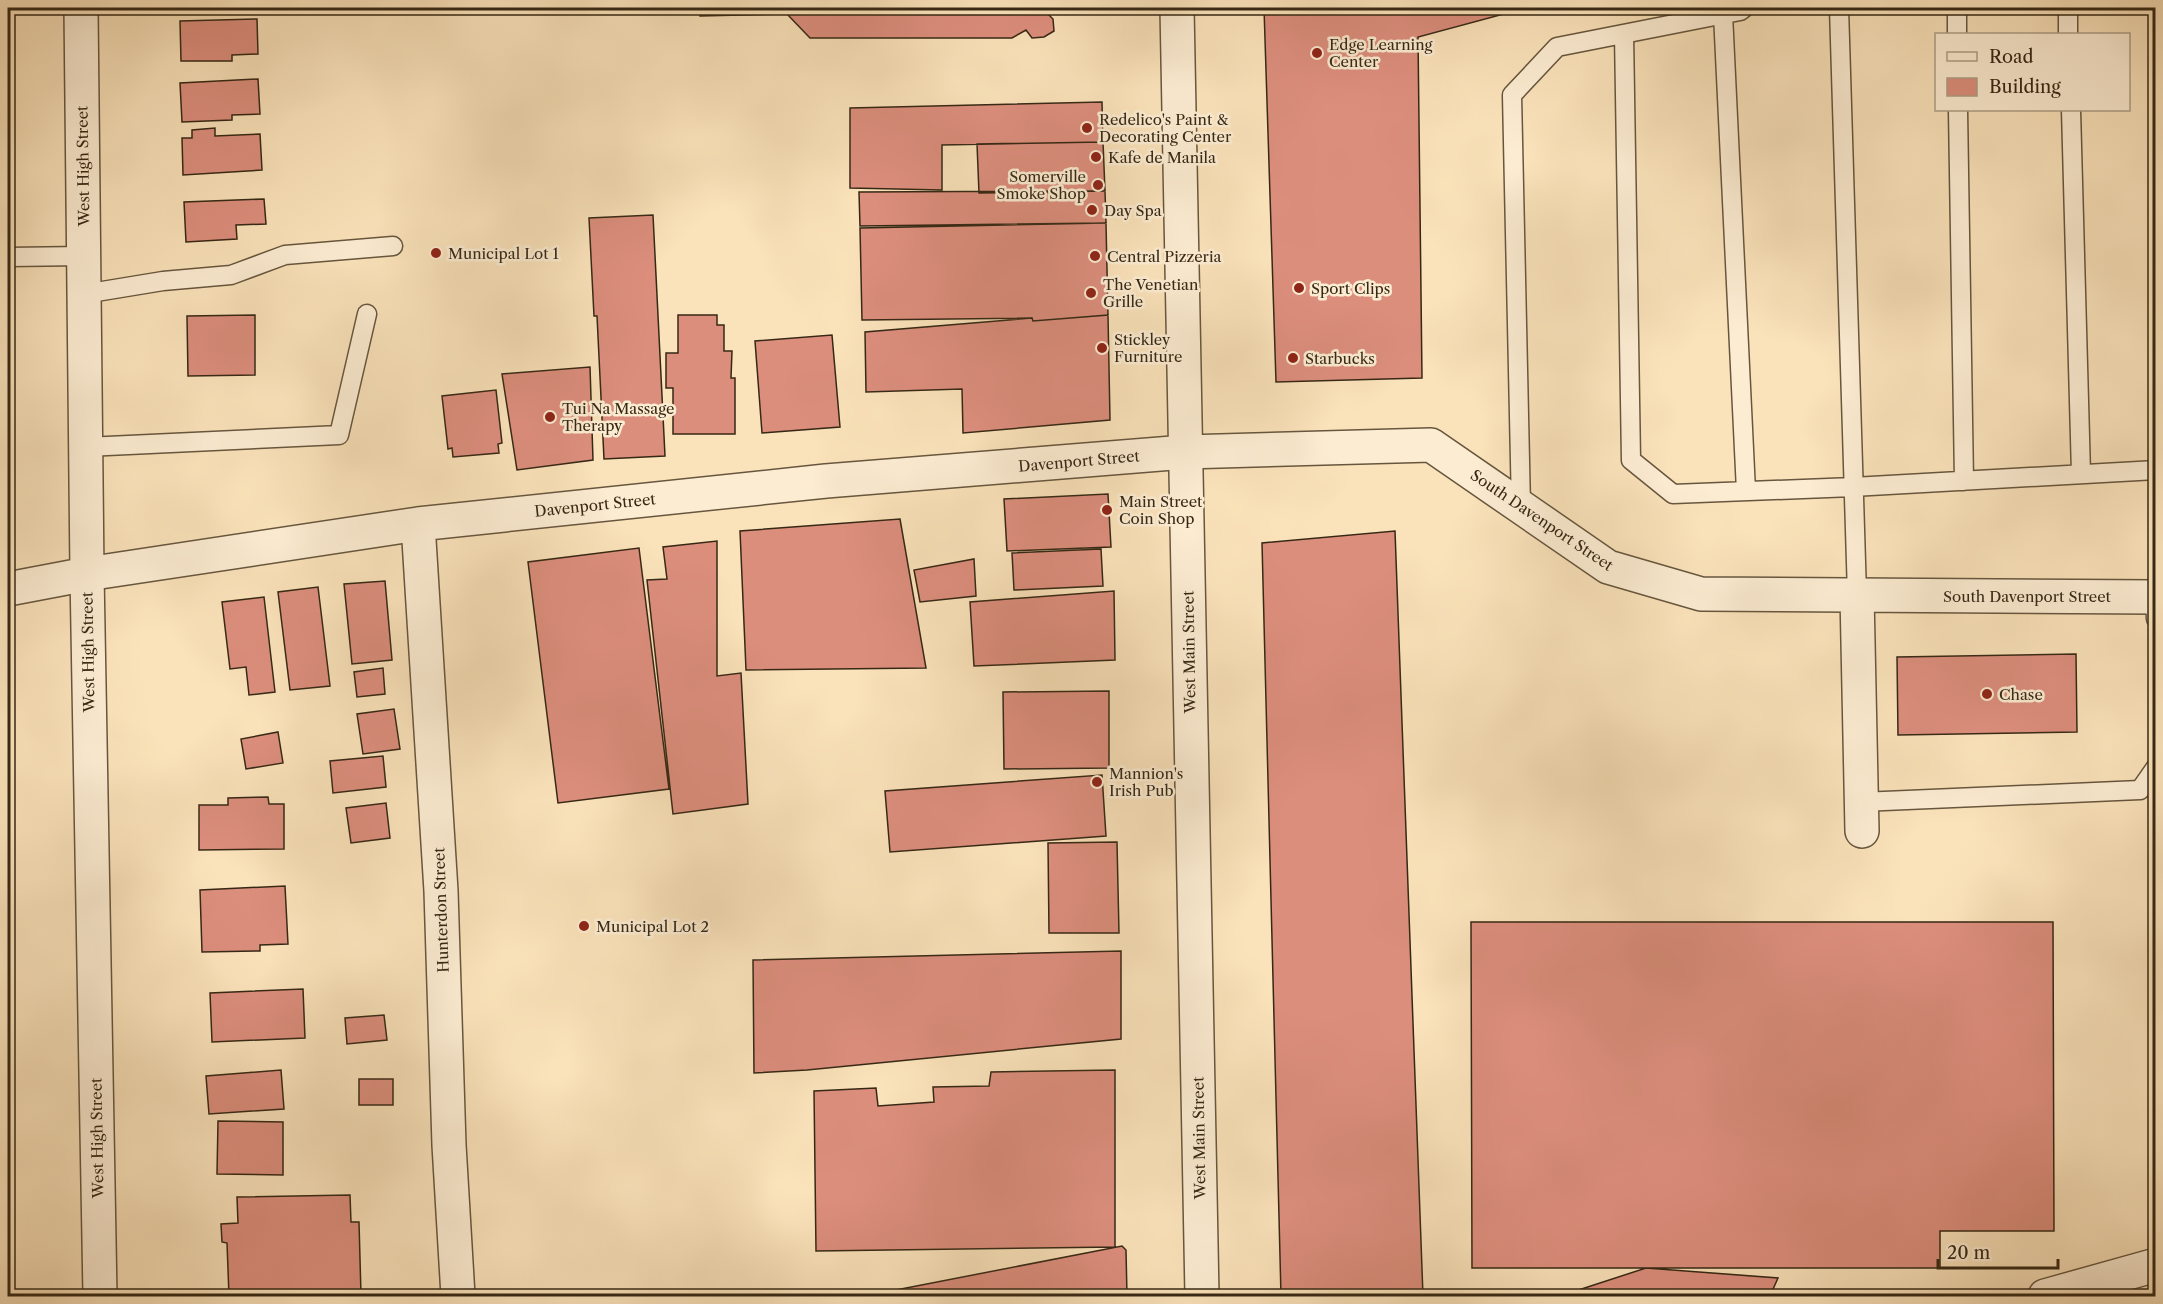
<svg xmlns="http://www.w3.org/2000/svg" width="2163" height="1304" font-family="'Libre Caslon Text',serif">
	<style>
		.building { fill: #dc8e7d; stroke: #362815; stroke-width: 1.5 }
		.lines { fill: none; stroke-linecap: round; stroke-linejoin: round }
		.service-casing { stroke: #67563e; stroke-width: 21 }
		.minor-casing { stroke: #67563e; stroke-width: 36 }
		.tertiary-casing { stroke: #67563e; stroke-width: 36 }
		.service { stroke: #fcecd2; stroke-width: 18 }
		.minor { stroke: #fcecd2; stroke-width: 33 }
		.tertiary { stroke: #fcecd2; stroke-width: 33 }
		.poi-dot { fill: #8f2418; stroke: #fcecd2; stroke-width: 2 }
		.labels { text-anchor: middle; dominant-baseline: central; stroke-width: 5; stroke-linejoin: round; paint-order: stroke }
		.poi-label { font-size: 15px; fill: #362815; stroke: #fcecd2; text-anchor: start }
		.street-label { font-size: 15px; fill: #362815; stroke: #fcecd2 }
	</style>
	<rect width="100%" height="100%" fill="#fae2ba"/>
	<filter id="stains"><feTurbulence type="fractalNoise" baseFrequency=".00333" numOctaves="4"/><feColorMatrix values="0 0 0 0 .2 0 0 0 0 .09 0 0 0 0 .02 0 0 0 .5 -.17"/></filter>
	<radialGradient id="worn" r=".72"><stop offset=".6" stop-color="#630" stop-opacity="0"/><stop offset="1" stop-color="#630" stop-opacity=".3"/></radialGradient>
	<path class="building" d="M700,8h345v3l8,8 1,12 -10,6 -12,1 -6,-8 -14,8h-202l-23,-24 -87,2z
		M1264,8h262l-108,29 4,341 -146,4z
		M257,19l1,35 -26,1v6h-51l-1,-40z
		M258,79l2,35 -28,1v5l-50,2 -2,-39z
		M1102,102l1,40 -161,3v45l-92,-2v-80z
		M215,128v8l45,-2 2,36 -79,5 -1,-37h10v-8z
		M1103,142l2,49 -126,2 -2,-49z
		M1105,191l1,32 -246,3 -1,-34z
		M264,199l2,25 -30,1 1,14 -51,3 -2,-40z
		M653,215l12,241 -61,3 -7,-143h-3l-5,-98z
		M1106,223l2,92 -75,6 -1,-3 -170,2 -2,-92z
		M255,315v60l-67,1 -1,-60z
		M678,315h39v10h7v26h8l-1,27h4v56h-62v-46h-7v-35h12z
		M1108,315l2,105 -147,13 -1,-44 -96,3 -1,-60 167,-14 1,3z
		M832,335l8,92 -78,6 -7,-92z
		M590,367l3,93 -76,10 -15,-96z
		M496,390l6,53 -4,1 1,9 -46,4 -1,-9 -4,1 -6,-53z
		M1108,494l3,53 -104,4 -3,-52z
		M900,519l26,149 -180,2 -6,-139z
		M1395,531l28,765h-142l-19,-753z
		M717,541v135l24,-3 7,131 -75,10 -26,-234 20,-1 -4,-32z
		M639,548l30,241 -111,14 -30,-241z
		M1101,549l2,37 -89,4 -2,-37z
		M974,559l2,37 -56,6 -6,-32z
		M385,581l7,79 -40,4 -8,-80z
		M318,587l12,99 -40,4 -12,-98z
		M1114,591l1,69 -141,6 -4,-64z
		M264,597l11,95 -26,3 -3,-28 -16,2 -8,-67z
		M2076,654l1,78 -179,3 -1,-78z
		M383,668l2,26 -28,3 -3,-25z
		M1109,691v77l-105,1 -1,-77z
		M394,709l6,40 -37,5 -6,-40z
		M278,732l5,31 -37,6 -5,-30z
		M383,756l3,31 -53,6 -3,-32z
		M1102,775l4,61 -216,16 -5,-61z
		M268,797l1,7h15v45l-85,1v-45h29v-7z
		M386,803l4,35 -39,5 -5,-35z
		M1117,842l2,91h-70l-1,-90z
		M285,886l3,58 -28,1v6l-58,1 -2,-62z
		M1471,922h582l1,309h-114v37h-468z
		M1121,951v88l-314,31 -53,3 -1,-113z
		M303,989l2,49 -93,4 -2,-49z
		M384,1015l3,25 -40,4 -2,-26z
		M281,1070l3,39 -75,5 -3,-38z
		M1115,1070v177l-299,4 -2,-160 62,-3 2,18 56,-4 -1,-15 56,-1 2,-14z
		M359,1079h34v26h-34z
		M218,1121l65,1v53l-66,-1z
		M350,1195l1,27h8l2,73 -132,1 -2,-53 -5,-1 -1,-18 17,-1 -1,-26z
		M1122,1246l4,4 1,46h-262z
		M1646,1268l132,10 -8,18h-210z"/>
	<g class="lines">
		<defs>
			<path id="service" d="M1839,8l18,587
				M1957,8v26
				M2068,8v26
				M1723,14l23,477
				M1624,34l7,426 42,34 180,-7 303,-17
				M1958,110l6,371
				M2071,110l10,364
				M8,257l76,-1
				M84,294l79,-13 68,-6 54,-20 108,-9
				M86,447l253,-12 28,-121
				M1521,507l-9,-412 45,-48 183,-36 4,-3
				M2155,597l1,22
				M1861,802l279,-12 16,-23"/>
			<path id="minor" d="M81,8l6,566 13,722
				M418,524l23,367 8,254 9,151
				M8,589l79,-15 331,-50 408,-43 359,-29 246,-7 177,122 93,27 455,3
				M1857,595l5,236
				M2045,1296l111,-31"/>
			<path id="tertiary" d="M1177,8l25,1288"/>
		</defs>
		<use href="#service" class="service-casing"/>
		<use href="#minor" class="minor-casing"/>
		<use href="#tertiary" class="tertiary-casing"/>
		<use href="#service" class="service"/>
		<use href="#minor" class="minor"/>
		<use href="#tertiary" class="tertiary"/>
	</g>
	<g class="poi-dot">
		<circle cx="1317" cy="53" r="6"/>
		<circle cx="1087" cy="128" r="6"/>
		<circle cx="1096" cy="157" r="6"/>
		<circle cx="1098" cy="185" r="6"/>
		<circle cx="1092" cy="210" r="6"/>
		<circle cx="436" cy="253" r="6"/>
		<circle cx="1095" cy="256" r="6"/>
		<circle cx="1299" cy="288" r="6"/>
		<circle cx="1091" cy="293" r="6"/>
		<circle cx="1102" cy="348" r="6"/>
		<circle cx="1293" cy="358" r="6"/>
		<circle cx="550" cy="417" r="6"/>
		<circle cx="1107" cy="510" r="6"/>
		<circle cx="1987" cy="694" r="6"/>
		<circle cx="1097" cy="782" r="6"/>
		<circle cx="584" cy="926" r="6"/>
	</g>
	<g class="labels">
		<g class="poi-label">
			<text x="1329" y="44">Edge Learning<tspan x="1329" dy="17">Center</tspan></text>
			<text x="1099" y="119">Redelico's Paint &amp;<tspan x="1099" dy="17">Decorating Center</tspan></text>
			<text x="1108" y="157">Kafe de Manila</text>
			<text x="1086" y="176" text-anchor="end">Somerville<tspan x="1086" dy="17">Smoke Shop</tspan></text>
			<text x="1104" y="210">Day Spa</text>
			<text x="448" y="253">Municipal Lot 1</text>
			<text x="1107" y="256">Central Pizzeria</text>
			<text x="1103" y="284">The Venetian<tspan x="1103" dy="17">Grille</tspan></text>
			<text x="1311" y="288">Sport Clips</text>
			<text x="1114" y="339">Stickley<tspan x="1114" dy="17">Furniture</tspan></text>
			<text x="1305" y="358">Starbucks</text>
			<text x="562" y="408">Tui Na Massage<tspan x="562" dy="17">Therapy</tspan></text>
			<text x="1119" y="501">Main Street<tspan x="1119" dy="17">Coin Shop</tspan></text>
			<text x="1999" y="694">Chase</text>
			<text x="1109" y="773">Mannion's<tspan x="1109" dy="17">Irish Pub</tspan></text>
			<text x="596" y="926">Municipal Lot 2</text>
		</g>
		<g class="street-label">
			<text transform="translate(83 166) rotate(-91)">West High Street</text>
			<text transform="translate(1079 461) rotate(-5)">Davenport Street</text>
			<text transform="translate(595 505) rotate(-6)">Davenport Street</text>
			<text transform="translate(1542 520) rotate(34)">South Davenport Street</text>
			<text x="2027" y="596">South Davenport Street</text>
			<text transform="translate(88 652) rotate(-91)">West High Street</text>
			<text transform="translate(1189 652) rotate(-91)">West Main Street</text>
			<text transform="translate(441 910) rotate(-92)">Hunterdon Street</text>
			<text transform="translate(97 1138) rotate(-91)">West High Street</text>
			<text transform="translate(1199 1138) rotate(-91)">West Main Street</text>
		</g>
	</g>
	<rect width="2163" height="1304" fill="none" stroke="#fae2ba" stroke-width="30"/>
	<rect x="9" y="9" width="2145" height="1286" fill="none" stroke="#362815" stroke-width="3"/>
	<rect x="15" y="15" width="2133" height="1274" fill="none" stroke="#362815" stroke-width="1.5"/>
	<rect x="1935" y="33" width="195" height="78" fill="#fcecd2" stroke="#ad9e86" stroke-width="1.5"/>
	<rect x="1947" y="52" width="30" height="9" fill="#fcecd2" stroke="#ad9e86" stroke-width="1.5"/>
	<text x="1989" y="63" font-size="18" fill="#362815">Road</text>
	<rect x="1947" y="78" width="30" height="18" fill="#dc8e7d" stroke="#ad9e86" stroke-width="1.5"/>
	<text x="1989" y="93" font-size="18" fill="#362815">Building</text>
	<path d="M1938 1259v9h120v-9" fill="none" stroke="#362815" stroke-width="3"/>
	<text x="1947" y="1259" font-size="18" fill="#362815" stroke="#fcecd2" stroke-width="4.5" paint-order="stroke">20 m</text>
	<rect width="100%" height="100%" filter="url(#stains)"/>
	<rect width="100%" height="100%" fill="url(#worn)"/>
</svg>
